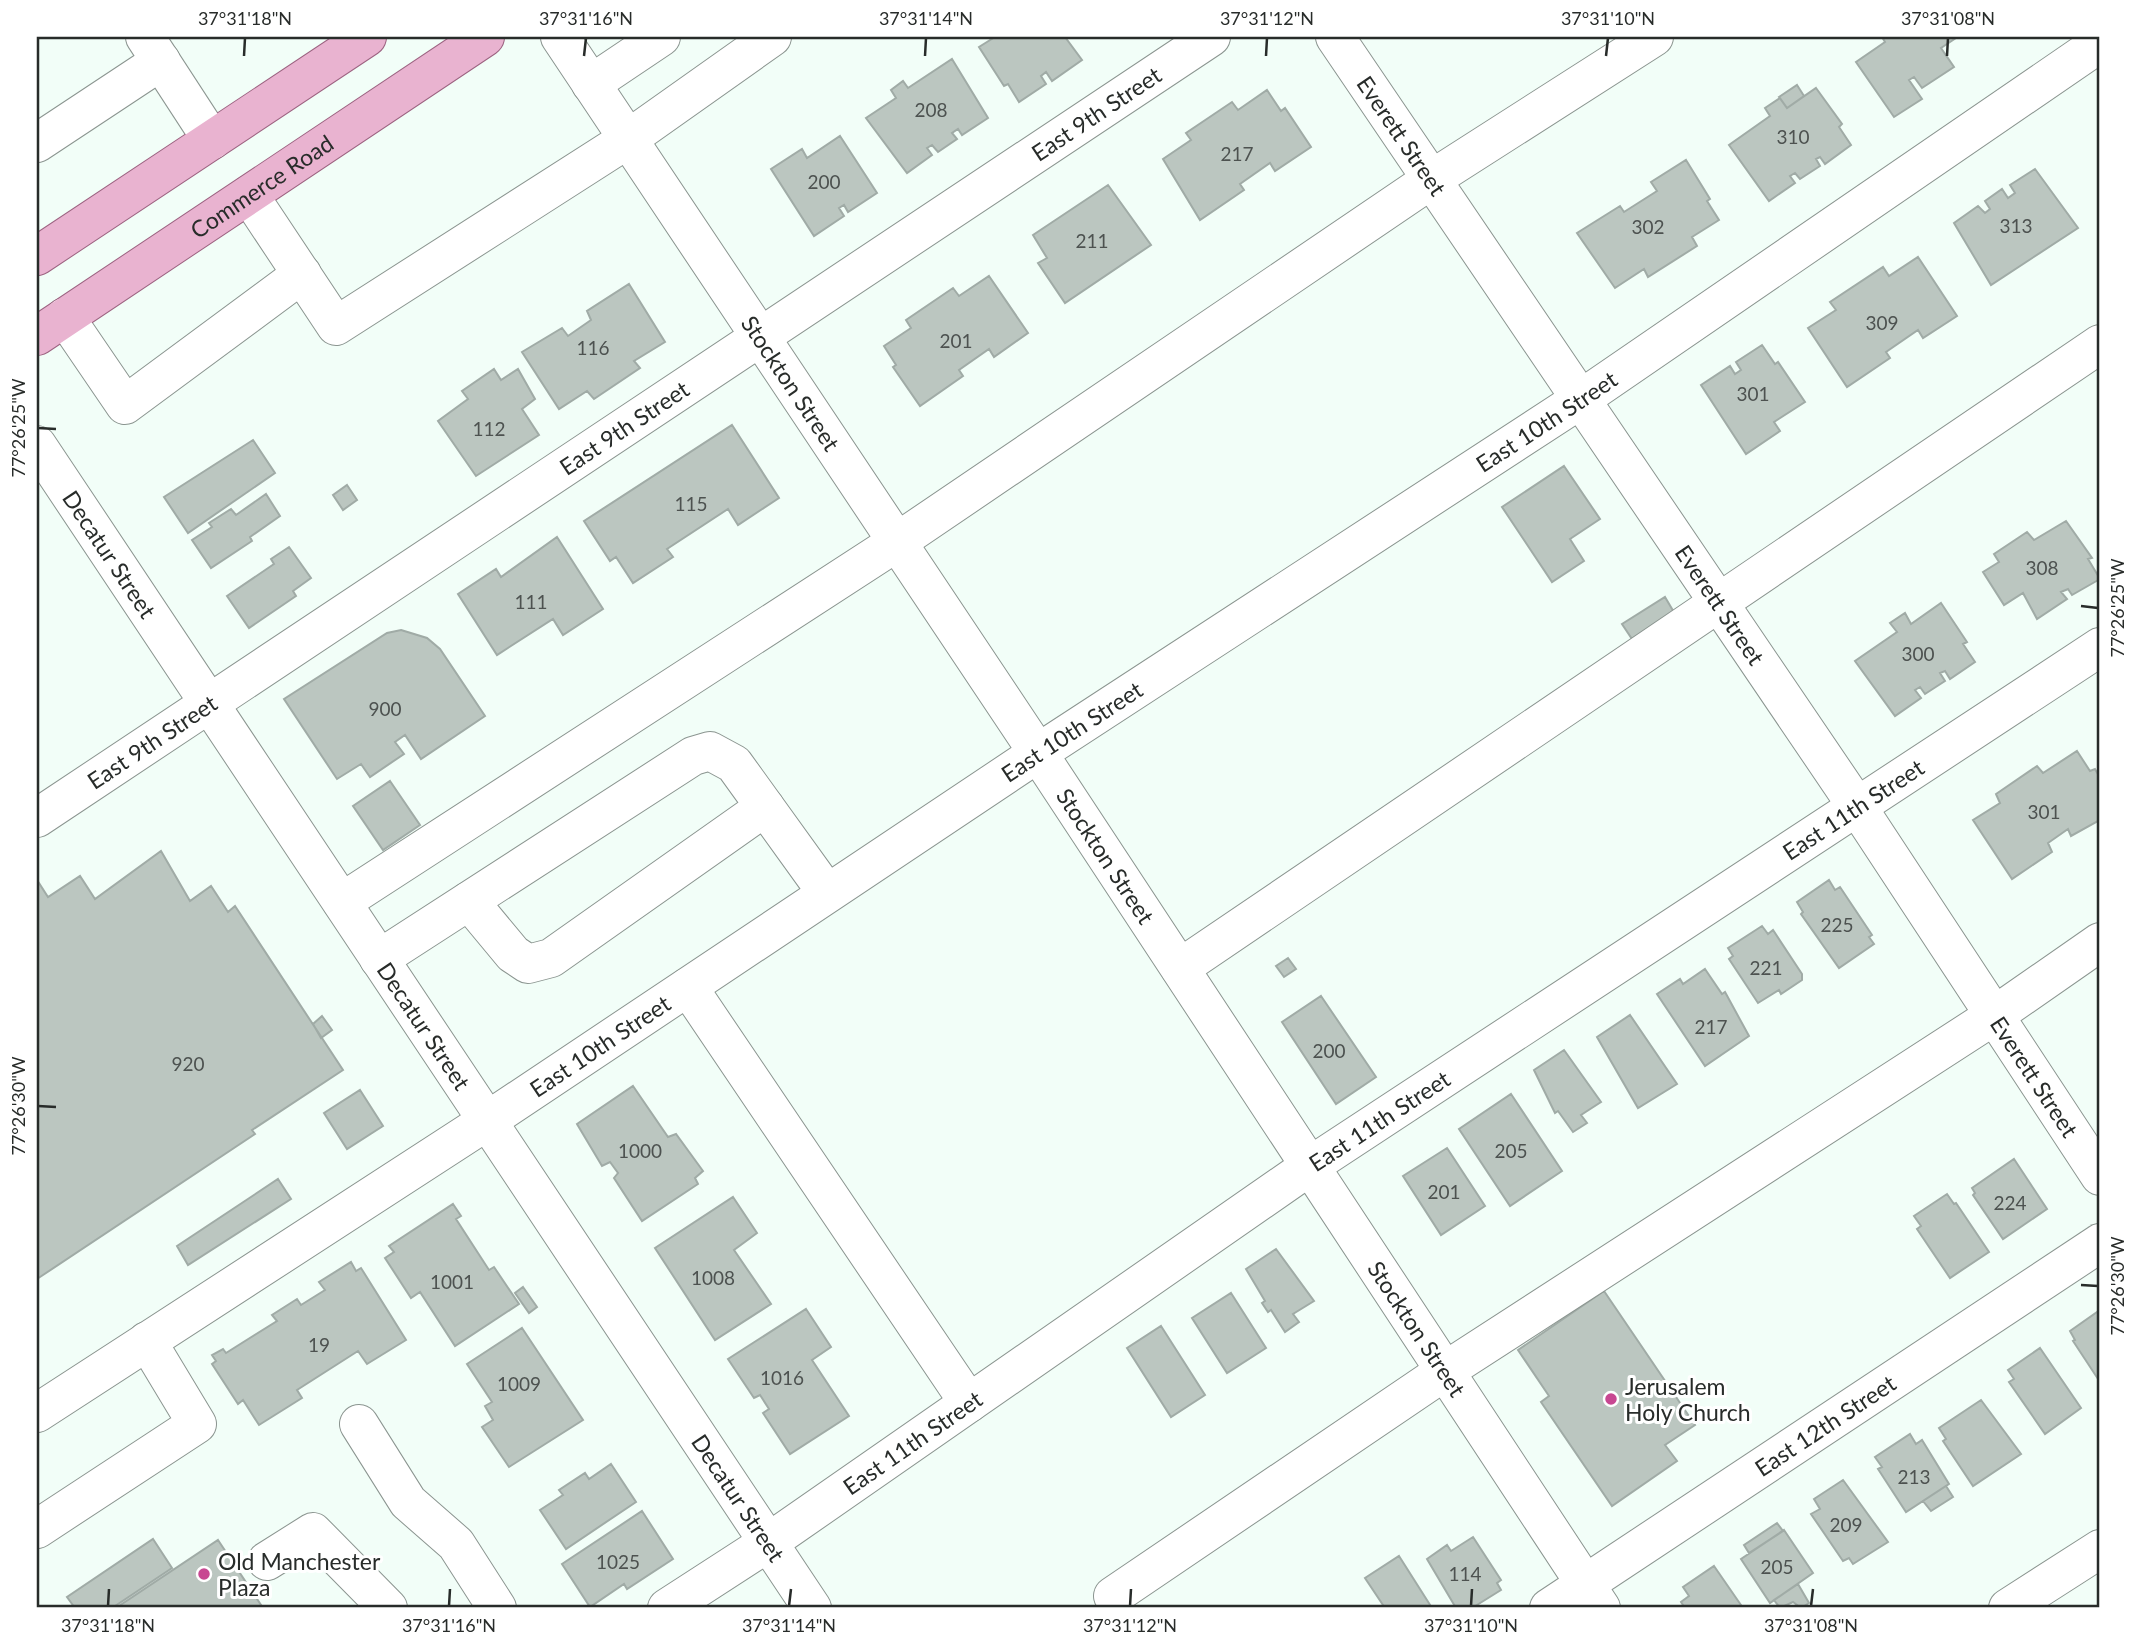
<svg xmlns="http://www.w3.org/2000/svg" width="2137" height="1645" font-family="Lato,sans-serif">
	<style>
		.building { fill: #bbc6c0; stroke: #a0aba6; stroke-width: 2 }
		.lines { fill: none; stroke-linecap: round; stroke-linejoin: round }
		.minor-casing { stroke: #8b9590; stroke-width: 40 }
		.major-casing { stroke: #9c6381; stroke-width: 40 }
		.minor { stroke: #fff; stroke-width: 38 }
		.major { stroke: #e9b3d0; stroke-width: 38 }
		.ticks { fill: none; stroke: #282c2a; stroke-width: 2.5 }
		.poi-dot { fill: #c84792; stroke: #fff; stroke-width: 2.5 }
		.labels { text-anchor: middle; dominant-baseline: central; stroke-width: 6; stroke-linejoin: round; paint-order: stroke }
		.number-label { font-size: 19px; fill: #4d5250 }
		.street-label { font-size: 23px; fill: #282c2a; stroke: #fff }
		.poi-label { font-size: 23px; fill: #282c2a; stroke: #fff; text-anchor: start }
		.neatline { fill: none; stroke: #282c2a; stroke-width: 2.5 }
		.ticks-label { font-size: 18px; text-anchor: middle; fill: #282c2a }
	</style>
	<rect width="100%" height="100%" fill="#f2fef8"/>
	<path class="building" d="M995,37h70l17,23 -30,21 -6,-9 -5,4 5,8 -27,18 -11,-18 -4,2 -25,-39z
		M1882,37l74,1 -15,10 13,19 -32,21 -8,-11 -5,3 13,19 -28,18 -38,-55 29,-20z
		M952,59l36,59 -26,17 -4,-6 -6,4 5,6 -19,13 -6,-7 -5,3 5,7 -25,18 -41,-55 30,-20 -5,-8 12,-9 5,7z
		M1797,85l7,11 -17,12 -8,-11z
		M1816,88l26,36 -3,3 12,18 -26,19 -5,-7 -4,2 4,7 -20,13 -5,-6 -5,3 5,7 -26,18 -40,-56 41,-29 -5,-8 15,-10 7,10z
		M1267,90l14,21 4,-3 26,39 -36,24 -5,-8 -30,21 4,6 -44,30 -37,-61 28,-19 -5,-7 46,-31 6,8z
		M840,136l37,57 -29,19 -4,-7 -5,3 5,8 -30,20 -43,-67 31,-20 5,9z
		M1686,160l24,39 -3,2 12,19 -27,17 5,9 -49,31 -4,-8 -29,19 -38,-55 43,-27 4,6 33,-21 -6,-9z
		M2035,169l43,59 -87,57 -37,-62 24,-17 7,7 5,-4 -5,-8 17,-12 6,9 7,-5 -5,-8z
		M1108,185l43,60 -86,58 -27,-40 9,-5 -14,-23z
		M1918,257l39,59 -34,22 -5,-8 -32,22 4,6 -43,29 -39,-59 28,-18 -6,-8 53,-35 6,9z
		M989,276l39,57 -34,24 -5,-8 -30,21 4,6 -43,30 -27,-39 3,-2 -12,-19 27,-18 -5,-8 47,-32 6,8z
		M629,284l36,58 -31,19 6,7 -46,31 -7,-8 -28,18 -37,-57 40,-24 6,8 23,-16 -4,-9z
		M1762,345l13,19 3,-2 27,40 -31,20 6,9 -34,23 -45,-69 29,-19 5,8 6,-4 -5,-8z
		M494,369l7,11 17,-11 17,30 -13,10 17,26 -63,41 -38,-55 30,-22 -6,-8z
		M732,425l47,73 -41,27 -10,-16 -61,40 6,8 -40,26 -17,-26 -6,4 -26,-40z
		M253,440l22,33 -87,60 -24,-36z
		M1564,466l36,53 -30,20 14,22 -32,21 -50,-75z
		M347,485l10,15 -14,10 -10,-15z
		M266,494l14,22 -30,21 2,4 -41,27 -19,-28 20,-13 -3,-4 22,-14 5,6z
		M2066,521l26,37 -4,1 12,20 -28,16 -4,-6 -7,3 6,7 -30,20 -14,-26 -19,12 -21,-33 16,-10 -5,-8 33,-22 7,8z
		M557,537l46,72 -40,26 -10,-16 -56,36 -39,-61 38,-25 5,8z
		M289,547l22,31 -18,13 3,5 -47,32 -22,-32 47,-32 -3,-5z
		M1665,597l10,17 -41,28 -12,-18z
		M1941,603l26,39 -4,2 12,18 -25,17 -5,-8 -5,2 5,8 -20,13 -5,-7 -5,3 6,8 -26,18 -40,-55 42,-29 -7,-9 15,-10 6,11z
		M401,630l26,8 13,11 45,67 -64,43 -16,-24 -10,7 9,12 -34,23 -9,-13 -24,15 -53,-80 103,-66z
		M2077,751l13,20 5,-2 5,9v42l-29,16 -3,-7 -20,14 4,9 -40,27 -39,-59 27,-17 -4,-9 41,-28 6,7z
		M390,781l30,44 -37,25 -30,-44z
		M161,851l29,50 21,-15 17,26 7,-6 108,164 -91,60 3,4 -218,145v-399l11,17 32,-21 15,23z
		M1829,880l6,10 5,-3 32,48 -3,2 5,7 -35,24 -38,-54 2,-2 -6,-10z
		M1762,926l6,8 5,-4 29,44v6l-21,14 -2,-4 -21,13 -29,-44 4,-3 -5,-8z
		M1288,958l8,11 -12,8 -8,-11z
		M1705,969l17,25 3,-2 24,44 -44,30 -48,-72 23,-15 3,5z
		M1321,996l55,81 -40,27 -54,-82z
		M1630,1015l47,69 -39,24 -41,-71z
		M322,1016l10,14 -11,8 -8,-14z
		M1564,1050l37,52 -20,13 6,8 -14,9 -15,-21 -3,2 -21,-43z
		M633,1086l35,51 8,-3 27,37 -8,7 3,6 -56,37 -28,-43 4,-5 -8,-11 -8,4 -25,-42z
		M360,1090l23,36 -36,23 -23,-36z
		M1511,1094l51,77 -52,35 -51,-77z
		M1447,1148l38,58 -44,29 -38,-59z
		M2014,1159l33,50 -44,30 -30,-44 2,-2 -3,-5z
		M278,1179l13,20 -103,66 -11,-19z
		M1947,1194l7,10 2,-1 33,49 -39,26 -33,-49 4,-3 -7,-10z
		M733,1197l24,36 -23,17 37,54 -56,36 -60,-92z
		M453,1204l8,12 -5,3 33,51 5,-3 25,37 -64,42 -35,-54 -9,6 -26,-40 9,-6 -5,-6z
		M1276,1249l38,52 -21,13 6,8 -14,10 -14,-22 -3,2 -6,-9 3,-2 -19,-32z
		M351,1262l5,9 5,-3 45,72 -39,24 -9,-13 -61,39 5,8 -43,27 -16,-25 -5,4 -26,-40 4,-3 -4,-6 11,-6 3,4 51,-32 -5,-6 25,-16 4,6 24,-15 -6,-8z
		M523,1287l14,20 -8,6 -14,-20z
		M1604,1291l91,134 -30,20 12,16 -65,45 -71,-104 8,-6 -31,-46z
		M1231,1293l35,55 -39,25 -35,-55z
		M806,1309l25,38 -19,13 37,56 -59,38 -27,-41 6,-4 -9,-14 -6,3 -26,-39z
		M2100,1310v72l-27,-41 2,-1 -5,-9z
		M1161,1326l44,69 -34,22 -44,-69z
		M522,1328l61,92 -74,47 -27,-40 11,-7 -8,-14 7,-4 -25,-38z
		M2040,1348l41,60 -36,26 -36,-52 5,-3 -6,-9z
		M1981,1400l40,54 -48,32 -30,-45 3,-2 -7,-11z
		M1910,1434l6,10 6,-4 27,44 -43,28 -28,-43 4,-2 -7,-10z
		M611,1464l25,38 -70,47 -26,-39 23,-15 -4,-5 26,-17 4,6z
		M1843,1480l45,62 -35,22 -4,-6 -6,3 -32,-47 9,-5 -6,-10z
		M1946,1486l7,11 -22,14 -8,-10z
		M642,1511l31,48 -46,30 -3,-5 -34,23 -28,-43z
		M1777,1523l6,8 -34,22 -5,-8z
		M1784,1530l29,43 -43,30 -29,-44z
		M1473,1537l28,43 -4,3 4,7 -29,18h-16l-29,-49 20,-14 4,6z
		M153,1539l19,29 -60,40h-37l-8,-11z
		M218,1540l45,68h-147z
		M1399,1556l33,52h-47l-20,-30z
		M1714,1566l29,42h-58l-4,-6 8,-6 -6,-9z
		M1798,1584l11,19 -8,5 -8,-6 -13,6 -6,-8z"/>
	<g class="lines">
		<defs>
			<g id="minor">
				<path d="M145,37l67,103"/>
				<path id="s1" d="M560,37l478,716 563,855"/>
				<path id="s2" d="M1335,37l523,771 242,368"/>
				<path d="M591,84l70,-47"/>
				<path d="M37,143l124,-82"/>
				<path d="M249,195l87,131 292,-187 144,-102"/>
				<path d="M65,317l60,88 177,-131"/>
				<path id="s3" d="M37,445l775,1163"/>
				<path id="s4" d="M37,818l1174,-781"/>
				<path d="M469,901l44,53 15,10 23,-6 214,-151"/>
				<path d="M342,902l555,-360 535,-363 222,-142"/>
				<path d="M379,959l314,-203 17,-5 24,13 93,129"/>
				<path d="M1180,968l920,-624"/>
				<path d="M688,987l281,416"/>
				<path id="s5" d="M37,1413l450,-292 551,-368 543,-354 519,-356"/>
				<path d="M359,1424l49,78 48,42 41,64"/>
				<path d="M37,1529l160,-105 -50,-83"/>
				<path d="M267,1561l46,-29 75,76"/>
				<path d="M1113,1596l332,-225 550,-356 105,-73"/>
				<path id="s6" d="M667,1608l102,-66 541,-376 790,-519"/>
				<path id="s7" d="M1549,1608l551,-365"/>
				<path d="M2008,1608l92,-59"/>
			</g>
			<g id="major">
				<path d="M37,256l330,-219"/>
				<path id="s8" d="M37,336l448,-299"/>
			</g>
		</defs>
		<use href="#minor" class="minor-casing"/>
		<use href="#major" class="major-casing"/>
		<use href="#minor" class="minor"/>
		<use href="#major" class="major"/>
	</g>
	<path class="ticks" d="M244,56l1,-18M584,56l2,-18M925,56l1,-18M1266,56l1,-18M1606,56l2,-18M1947,56l1,-18M38,428l18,1M2081,606l17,2M38,1106l18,1M2081,1285l17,1M108,1606l1,-17M449,1606l1,-17M789,1606l2,-17M1130,1606l1,-17M1471,1606l1,-17M1811,1606l2,-17"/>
	<g class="poi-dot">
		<circle cx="1611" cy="1399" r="7"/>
		<circle cx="204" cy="1574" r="7"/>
	</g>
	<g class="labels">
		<g class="number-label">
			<text x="931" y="109">208</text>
			<text x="1793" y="136">310</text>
			<text x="1237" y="153">217</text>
			<text x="824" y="181">200</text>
			<text x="2016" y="225">313</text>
			<text x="1648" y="226">302</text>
			<text x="1092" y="240">211</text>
			<text x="1882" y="322">309</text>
			<text x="956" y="340">201</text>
			<text x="593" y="347">116</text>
			<text x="1753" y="393">301</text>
			<text x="489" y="428">112</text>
			<text x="691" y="503">115</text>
			<text x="2042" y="567">308</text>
			<text x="531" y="601">111</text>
			<text x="1918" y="653">300</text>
			<text x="385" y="708">900</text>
			<text x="2044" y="811">301</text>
			<text x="1837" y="924">225</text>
			<text x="1766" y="967">221</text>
			<text x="1711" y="1026">217</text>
			<text x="1329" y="1050">200</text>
			<text x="188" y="1063">920</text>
			<text x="640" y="1150">1000</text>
			<text x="1511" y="1150">205</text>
			<text x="1444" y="1191">201</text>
			<text x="2010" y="1202">224</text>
			<text x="713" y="1277">1008</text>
			<text x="452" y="1281">1001</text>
			<text x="319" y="1344">19</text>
			<text x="782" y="1377">1016</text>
			<text x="519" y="1383">1009</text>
			<text x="1914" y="1476">213</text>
			<text x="1846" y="1524">209</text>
			<text x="618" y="1561">1025</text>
			<text x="1777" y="1566">205</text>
			<text x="1465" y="1573">114</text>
		</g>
		<g class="street-label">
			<text stroke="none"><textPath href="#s4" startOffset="1272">East 9th Street</textPath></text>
			<text stroke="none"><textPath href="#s2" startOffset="119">Everett Street</textPath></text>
			<text stroke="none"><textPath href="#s8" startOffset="270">Commerce Road</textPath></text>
			<text stroke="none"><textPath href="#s1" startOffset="416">Stockton Street</textPath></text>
			<text stroke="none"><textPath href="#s5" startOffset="1806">East 10th Street</textPath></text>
			<text stroke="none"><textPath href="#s4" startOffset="705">East 9th Street</textPath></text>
			<text stroke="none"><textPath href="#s3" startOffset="131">Decatur Street</textPath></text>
			<text stroke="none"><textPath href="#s2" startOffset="686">Everett Street</textPath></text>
			<text stroke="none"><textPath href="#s5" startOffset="1239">East 10th Street</textPath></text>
			<text stroke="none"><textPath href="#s4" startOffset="138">East 9th Street</textPath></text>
			<text stroke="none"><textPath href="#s6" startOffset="1430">East 11th Street</textPath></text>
			<text stroke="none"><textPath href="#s1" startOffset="984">Stockton Street</textPath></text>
			<text stroke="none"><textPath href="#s3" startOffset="698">Decatur Street</textPath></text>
			<text stroke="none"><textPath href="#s5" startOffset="672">East 10th Street</textPath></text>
			<text stroke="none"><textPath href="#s2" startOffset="1253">Everett Street</textPath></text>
			<text stroke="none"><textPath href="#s6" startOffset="863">East 11th Street</textPath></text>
			<text stroke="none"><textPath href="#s1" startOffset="1550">Stockton Street</textPath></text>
			<text stroke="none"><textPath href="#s7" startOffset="331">East 12th Street</textPath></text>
			<text stroke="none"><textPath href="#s6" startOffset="296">East 11th Street</textPath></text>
			<text stroke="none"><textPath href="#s3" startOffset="1265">Decatur Street</textPath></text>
		</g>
		<g class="poi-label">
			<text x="1625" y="1386">Jerusalem<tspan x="1625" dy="26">Holy Church</tspan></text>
			<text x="218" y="1561">Old Manchester<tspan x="218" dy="26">Plaza</tspan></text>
		</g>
	</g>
	<rect width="2137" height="1645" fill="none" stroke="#ffffff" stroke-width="77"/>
	<rect x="38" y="38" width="2060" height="1568" class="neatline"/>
	<g class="ticks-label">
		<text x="245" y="25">37°31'18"N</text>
		<text x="586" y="25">37°31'16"N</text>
		<text x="926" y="25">37°31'14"N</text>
		<text x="1267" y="25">37°31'12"N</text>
		<text x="1608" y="25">37°31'10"N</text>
		<text x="1948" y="25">37°31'08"N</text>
		<text transform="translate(19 428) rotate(-90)" y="6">77°26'25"W</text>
		<text transform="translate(2118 608) rotate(-90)" y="6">77°26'25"W</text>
		<text transform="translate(19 1106) rotate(-90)" y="6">77°26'30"W</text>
		<text transform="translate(2118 1286) rotate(-90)" y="6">77°26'30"W</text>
		<text x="108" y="1632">37°31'18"N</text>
		<text x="449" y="1632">37°31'16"N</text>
		<text x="789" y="1632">37°31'14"N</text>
		<text x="1130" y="1632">37°31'12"N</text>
		<text x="1471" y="1632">37°31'10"N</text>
		<text x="1811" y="1632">37°31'08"N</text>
	</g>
</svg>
